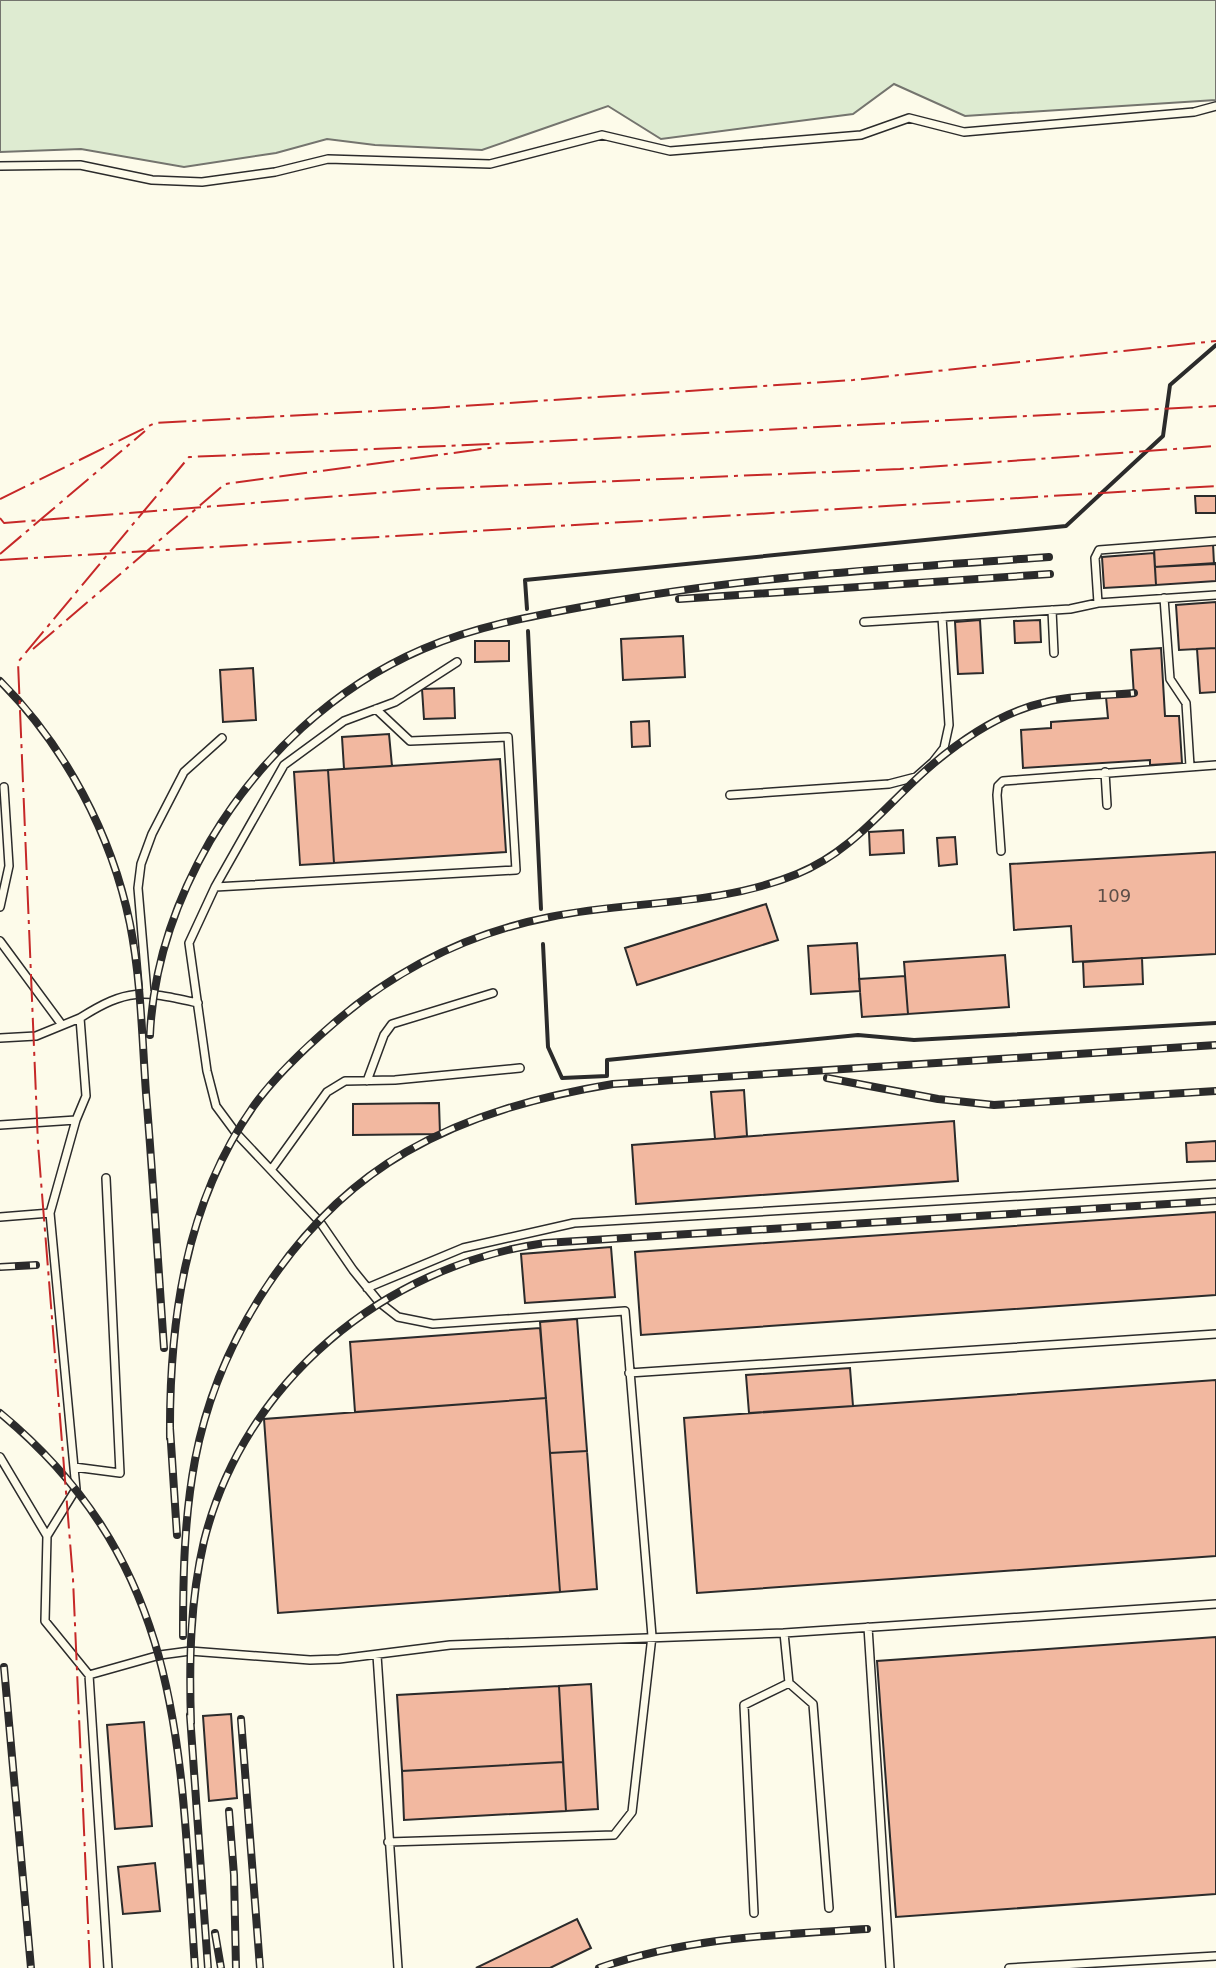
<svg xmlns="http://www.w3.org/2000/svg" width="1216" height="1968" font-family="'DejaVu Sans',sans-serif">
	<style>
		.green { fill: #deebd1; stroke: #74746e; stroke-width: 2 }
		.building { fill: #f2b8a0; stroke: #2b2b2b; stroke-width: 2 }
		.lines { fill: none; stroke-linecap: round; stroke-linejoin: round }
		.lane-casing { stroke: #2b2b2b; stroke-width: 10 }
		.lane { stroke: #fdfbea; stroke-width: 7 }
		.rail-casing { stroke: #2b2b2b; stroke-width: 8 }
		.rail { stroke: #fdfbea; stroke-width: 5; stroke-dasharray: 15; stroke-linecap: butt }
		.wall { stroke: #2b2b2b; stroke-width: 4 }
		.power { stroke: #c62828; stroke-width: 2; stroke-dasharray: 28 6 4 6; stroke-linecap: butt }
		.labels { text-anchor: middle; dominant-baseline: central; stroke-width: 6; stroke-linejoin: round; paint-order: stroke }
		.number-label { font-size: 18px; fill: #5d4e48 }
	</style>
	<rect width="100%" height="100%" fill="#fdfbea"/>
	<path class="green" d="M0,0h1216v100l-251,16 -71,-32 -41,30 -192,25 -53,-33 -126,44 -107,-5 -48,-6 -51,14 -92,14 -103,-18 -81,3z"/>
	<path class="building" d="M1195,496h21v17h-20z
		M1213,544l1,20 -59,3 -1,-20z
		M1154,553l2,32 -52,3 -2,-31z
		M1216,563v18l-60,4 -1,-18z
		M1216,602v46l-37,2 -3,-45z
		M980,620l3,53 -25,1 -3,-52z
		M1040,620l1,22 -26,1 -1,-22z
		M683,636l2,41 -62,3 -2,-41z
		M475,641h34v20l-34,1z
		M1161,648l4,68h14l3,47 -32,2v-5l-127,8 -2,-38 30,-2v-6l57,-4 -2,-21 28,-1 -3,-46z
		M1216,648v44l-16,1 -3,-44z
		M253,668l3,52 -33,2 -3,-52z
		M454,688l1,30 -31,1 -2,-30z
		M649,721l1,25 -18,1 -1,-25z
		M389,734l3,32 -48,3 -2,-32z
		M500,759l6,93 -172,11 -6,-93z
		M328,770l6,93 -34,2 -6,-93z
		M903,830l1,23 -34,2 -1,-23z
		M955,837l2,27 -18,2 -2,-28z
		M1216,852v102l-143,8 -2,-36 -57,4 -4,-66z
		M766,904l12,36 -141,45 -12,-37z
		M857,943l3,48 -49,3 -3,-48z
		M1005,955l4,52 -101,7 -4,-52z
		M1142,958l1,26 -59,3 -1,-25z
		M905,976l3,38 -46,3 -3,-38z
		M744,1090l3,46 -32,3 -4,-47z
		M439,1103l1,31 -87,1v-31z
		M954,1121l4,60 -322,23 -4,-59z
		M1216,1141v20l-29,1 -1,-19z
		M1216,1212v83l-575,40 -6,-83z
		M611,1247l4,50 -90,6 -4,-49z
		M577,1319l10,132 -37,2 -10,-131z
		M540,1328l6,70 -191,14 -5,-70z
		M850,1368l3,38 -104,7 -3,-38z
		M1216,1380v176l-519,37 -13,-175z
		M546,1398l14,194 -282,21 -14,-194z
		M587,1451l10,138 -37,3 -10,-139z
		M1216,1637v257l-320,23 -19,-256z
		M591,1684l7,125 -32,2 -7,-125z
		M559,1686l4,76 -161,9 -5,-76z
		M231,1714l6,84 -28,3 -6,-85z
		M144,1722l8,104 -37,3 -8,-104z
		M563,1762l3,49 -162,9 -2,-49z
		M155,1863l5,48 -37,3 -5,-47z
		M577,1919l14,29 -41,20h-74z"/>
	<g class="lines">
		<defs>
			<path id="lane" d="M0,166l80,-1 72,15 50,2 73,-10 53,-13 162,5 112,-29 68,16 191,-16 48,-17 55,14 230,-20 22,-6
				M1164,598l6,81 16,24 4,63
				M1098,603l-3,-45 4,-8 117,-9
				M1052,610l2,43
				M864,622l78,-5
				M376,709l34,32 98,-4 8,133 -301,17 -26,56 18,128 9,35 20,27 84,89 33,48 26,32 19,15 35,7 192,-13 27,325 -20,176 -18,23 -226,7
				M1105,772l2,33
				M730,795l159,-11 27,-7 17,-15 11,-14 5,-23 -7,-108 128,-8 28,-6 118,-8
				M1001,851l-4,-56 1,-9 5,-5 213,-16
				M215,887l69,-122 60,-44 51,-19 62,-40
				M0,907l9,-41 -5,-79
				M0,941l62,84
				M147,993l-9,-105 3,-24 11,-30 32,-62 38,-34
				M0,1038l36,-2 44,-18
				M367,1081l17,-46 8,-11 101,-31
				M0,1125l76,-5
				M271,1170l56,-78 18,-11 50,-1 125,-12
				M0,1217l50,-4
				M367,1288l96,-40 111,-25 642,-39
				M629,1373l587,-39
				M0,1457l47,79 -2,85 44,54 19,293
				M74,1467l46,6 -14,-295
				M47,1536l29,-47 -26,-276 26,-93 10,-24 -6,-78c49,-31 63,-27 118,-15
				M868,1627l22,341
				M784,1633l5,50 24,21 16,204
				M377,1655l21,313
				M89,1675l71,-20 30,-4 120,9 29,-1 111,-14 334,-12 432,-29
				M754,1913l-10,-208 45,-22
				M1009,1968l207,-12"/>
		</defs>
		<use href="#lane" class="lane-casing"/>
		<use href="#lane" class="lane"/>
		<defs>
			<path id="rail" d="M679,599l371,-25
				M0,681c65,65 112,154 130,243 11,56 12,113 16,169 7,85 12,170 18,255
				M150,1035c3,-69 26,-135 60,-194 49,-83 124,-154 213,-192 56,-24 115,-34 175,-45 149,-28 300,-36 451,-47
				M827,1078l111,21 56,6 222,-14
				M0,1267l36,-2
				M0,1413c185,153 180,336 195,555
				M170,1428l7,107
				M170,1438c-1,-116 15,-234 83,-331 22,-31 51,-58 80,-83 62,-54 136,-91 217,-107 82,-17 167,-10 247,-43 57,-23 91,-72 136,-110 32,-27 72,-53 113,-62 28,-7 59,-6 88,-9
				M183,1636c0,-59 1,-117 12,-176 23,-121 103,-246 211,-308 64,-37 135,-56 207,-68l603,-39
				M4,1667l27,301
				M190,1715l18,253
				M241,1719l19,249
				M191,1723c-2,-61 -1,-122 13,-182 40,-160 180,-275 341,-298l671,-42
				M229,1811l5,64 2,93
				M215,1933l6,35
				M599,1968c89,-31 175,-33 268,-39"/>
		</defs>
		<use href="#rail" class="rail-casing"/>
		<use href="#rail" class="rail"/>
		<path class="wall" d="M527,609l-2,-29 541,-54 97,-90 7,-51 46,-40
			M528,631l13,278
			M543,944l5,103 14,31 45,-2v-16l251,-25 56,5 302,-17"/>
		<path class="power" d="M0,499l155,-76 278,-15 420,-28 363,-39
			M0,518l4,5 423,-34 473,-20 316,-23
			M0,554l145,-123
			M0,560l1216,-74
			M33,649l192,-165 272,-37
			M90,1968l-17,-389 -35,-435 -20,-482 171,-205 347,-15 680,-36"/>
	</g>
	<g class="labels">
		<g class="number-label">
			<text x="1114" y="895">109</text>
		</g>
	</g>
</svg>
